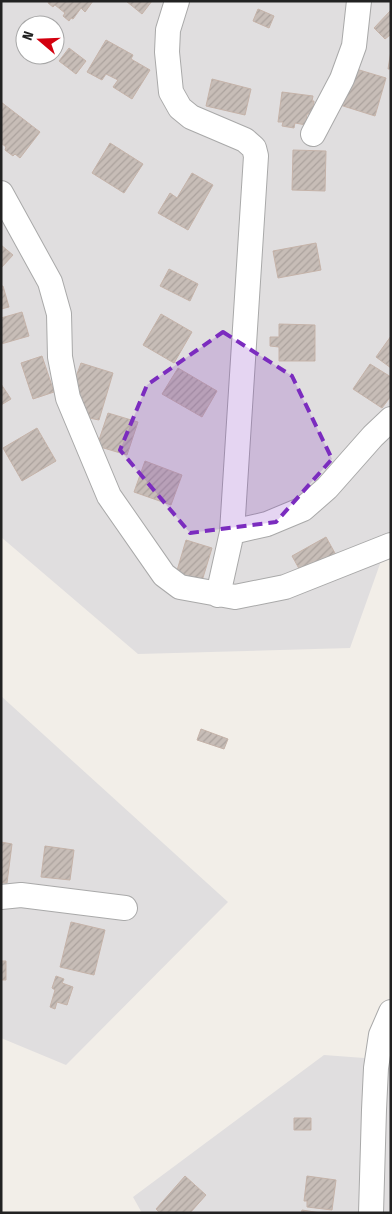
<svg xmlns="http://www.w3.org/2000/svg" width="392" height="1214" font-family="'Fira Sans Condensed',sans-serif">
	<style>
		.residential { fill: #e0dedf; fill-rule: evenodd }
		.building { fill: url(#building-hatch); stroke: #c5b3a9 }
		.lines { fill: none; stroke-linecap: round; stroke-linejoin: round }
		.minor-casing { stroke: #a9a9a9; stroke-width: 26 }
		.minor { stroke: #fff; stroke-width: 24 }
		.marked { fill: #7b2cbf; fill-opacity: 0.2; stroke: #7b2cbf; stroke-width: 4; stroke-dasharray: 10 6; stroke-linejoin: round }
	</style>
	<defs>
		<pattern id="building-hatch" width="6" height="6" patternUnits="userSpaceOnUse" patternTransform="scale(1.25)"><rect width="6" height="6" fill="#c7bdb7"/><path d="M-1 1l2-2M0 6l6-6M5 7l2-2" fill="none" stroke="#aba29d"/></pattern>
	</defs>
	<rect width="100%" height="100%" fill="#f2eee8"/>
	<path class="residential" d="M1,1h390v532l-41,115 -212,6 -137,-117zM25,25h30v30h-30z
		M1,696l227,206 -162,163 -65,-27z
		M324,1055l67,5v153h-249l-9,-16z"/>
	<path class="building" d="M49,1h44l-8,11 -4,-4 -8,11 -2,-1 -2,3 -6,-5 2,-3 -10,-8 -2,2 -5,-4z
		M126,1h26l-10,13z
		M258,9l16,7 -5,12 -16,-7z
		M391,10v26l-1,-1 -5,4 -11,-11z
		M106,40l27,15 -2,4 19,11 -18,29 -19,-12 5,-7 -12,-6 -4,6 -15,-8z
		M69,48l17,13 -10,13 -17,-13z
		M391,51v18h-3z
		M356,69l30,9 -11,38 -35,-11z
		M212,79l39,10 -6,26 -39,-9z
		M282,92l31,4 -1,5h2l-1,13h-6l-1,11 -11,-2 -1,5 -12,-2 1,-4h-5z
		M1,102l39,30 -20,26 -5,-4 -2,2 -8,-6 1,-3 -5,-4z
		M110,143l33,21 -19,29 -32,-20z
		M293,150l33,1 -1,40 -33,-1z
		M192,173l21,12 -25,45 -30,-17 12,-20 7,5z
		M316,243l5,27 -43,8 -5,-27z
		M1,245l12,10 -12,13z
		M169,269l29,15 -8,17 -30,-15z
		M1,286h2l6,21 -8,2z
		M22,312l7,24 -28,8v-26z
		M161,314l31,18 -18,31 -31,-18z
		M279,324l36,1v36h-36v-14l-9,-1v-9h9z
		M391,336v32l-15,-11z
		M42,356l12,36 -21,7 -12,-36z
		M81,363l32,10 -14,47 -10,-2 -16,-33z
		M370,364l21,13v19l-9,12 -29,-19z
		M178,368l39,23 -15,26 -40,-23z
		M1,384l10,15 -10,6z
		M108,413l30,9 -11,33 -30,-9z
		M37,428l19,33 -34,20 -19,-33z
		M145,461l37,14 -11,30 -37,-13z
		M326,537l10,18 -34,19 -10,-18z
		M186,540l26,8 -10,33 -26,-7z
		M201,729l27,10 -4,10 -27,-9z
		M1,842l11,2 -5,39h-6z
		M45,846l29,4 -4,30 -29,-3z
		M71,922l34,8 -11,45 -34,-8z
		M1,961h5v19h-5z
		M56,976l8,3 -2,4 11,4 -6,18 -10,-3 -2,7 -5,-2 5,-17 -3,-2z
		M294,1118h17v12h-17z
		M185,1176l21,19 -16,18h-30l-4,-4z
		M307,1176l29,4 -4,30 -25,-3v-6h-3z
		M302,1210l19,3h-20z"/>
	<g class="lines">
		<defs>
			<path id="minor" d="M177,1l-9,29 -1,22 4,40 9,16 11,9 54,23 9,8 2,8 -24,376 -14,63
				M313,134l29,-55 12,-33 5,-45
				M1,193l49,89 9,32 1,43 8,41 41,98 55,79 16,12 55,10 50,-10 106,-42
				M232,532l35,-8 36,-15 24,-21 46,-52 18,-17
				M1,897l20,-2 104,13
				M371,1213l3,-103 2,-42 5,-33 10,-23"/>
		</defs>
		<use href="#minor" class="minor-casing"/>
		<use href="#minor" class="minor"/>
	</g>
	<path class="marked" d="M223,332l69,44 40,83 -56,63 -86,11 -70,-83 27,-65z"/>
	<rect width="392" height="1214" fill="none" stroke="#222222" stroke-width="5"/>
	<g transform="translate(40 40) rotate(289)"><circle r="24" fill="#ffffff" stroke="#a7a7a7"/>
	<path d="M0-4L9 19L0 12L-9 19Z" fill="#d3000f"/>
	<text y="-8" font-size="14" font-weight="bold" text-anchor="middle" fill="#222222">N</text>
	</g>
</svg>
